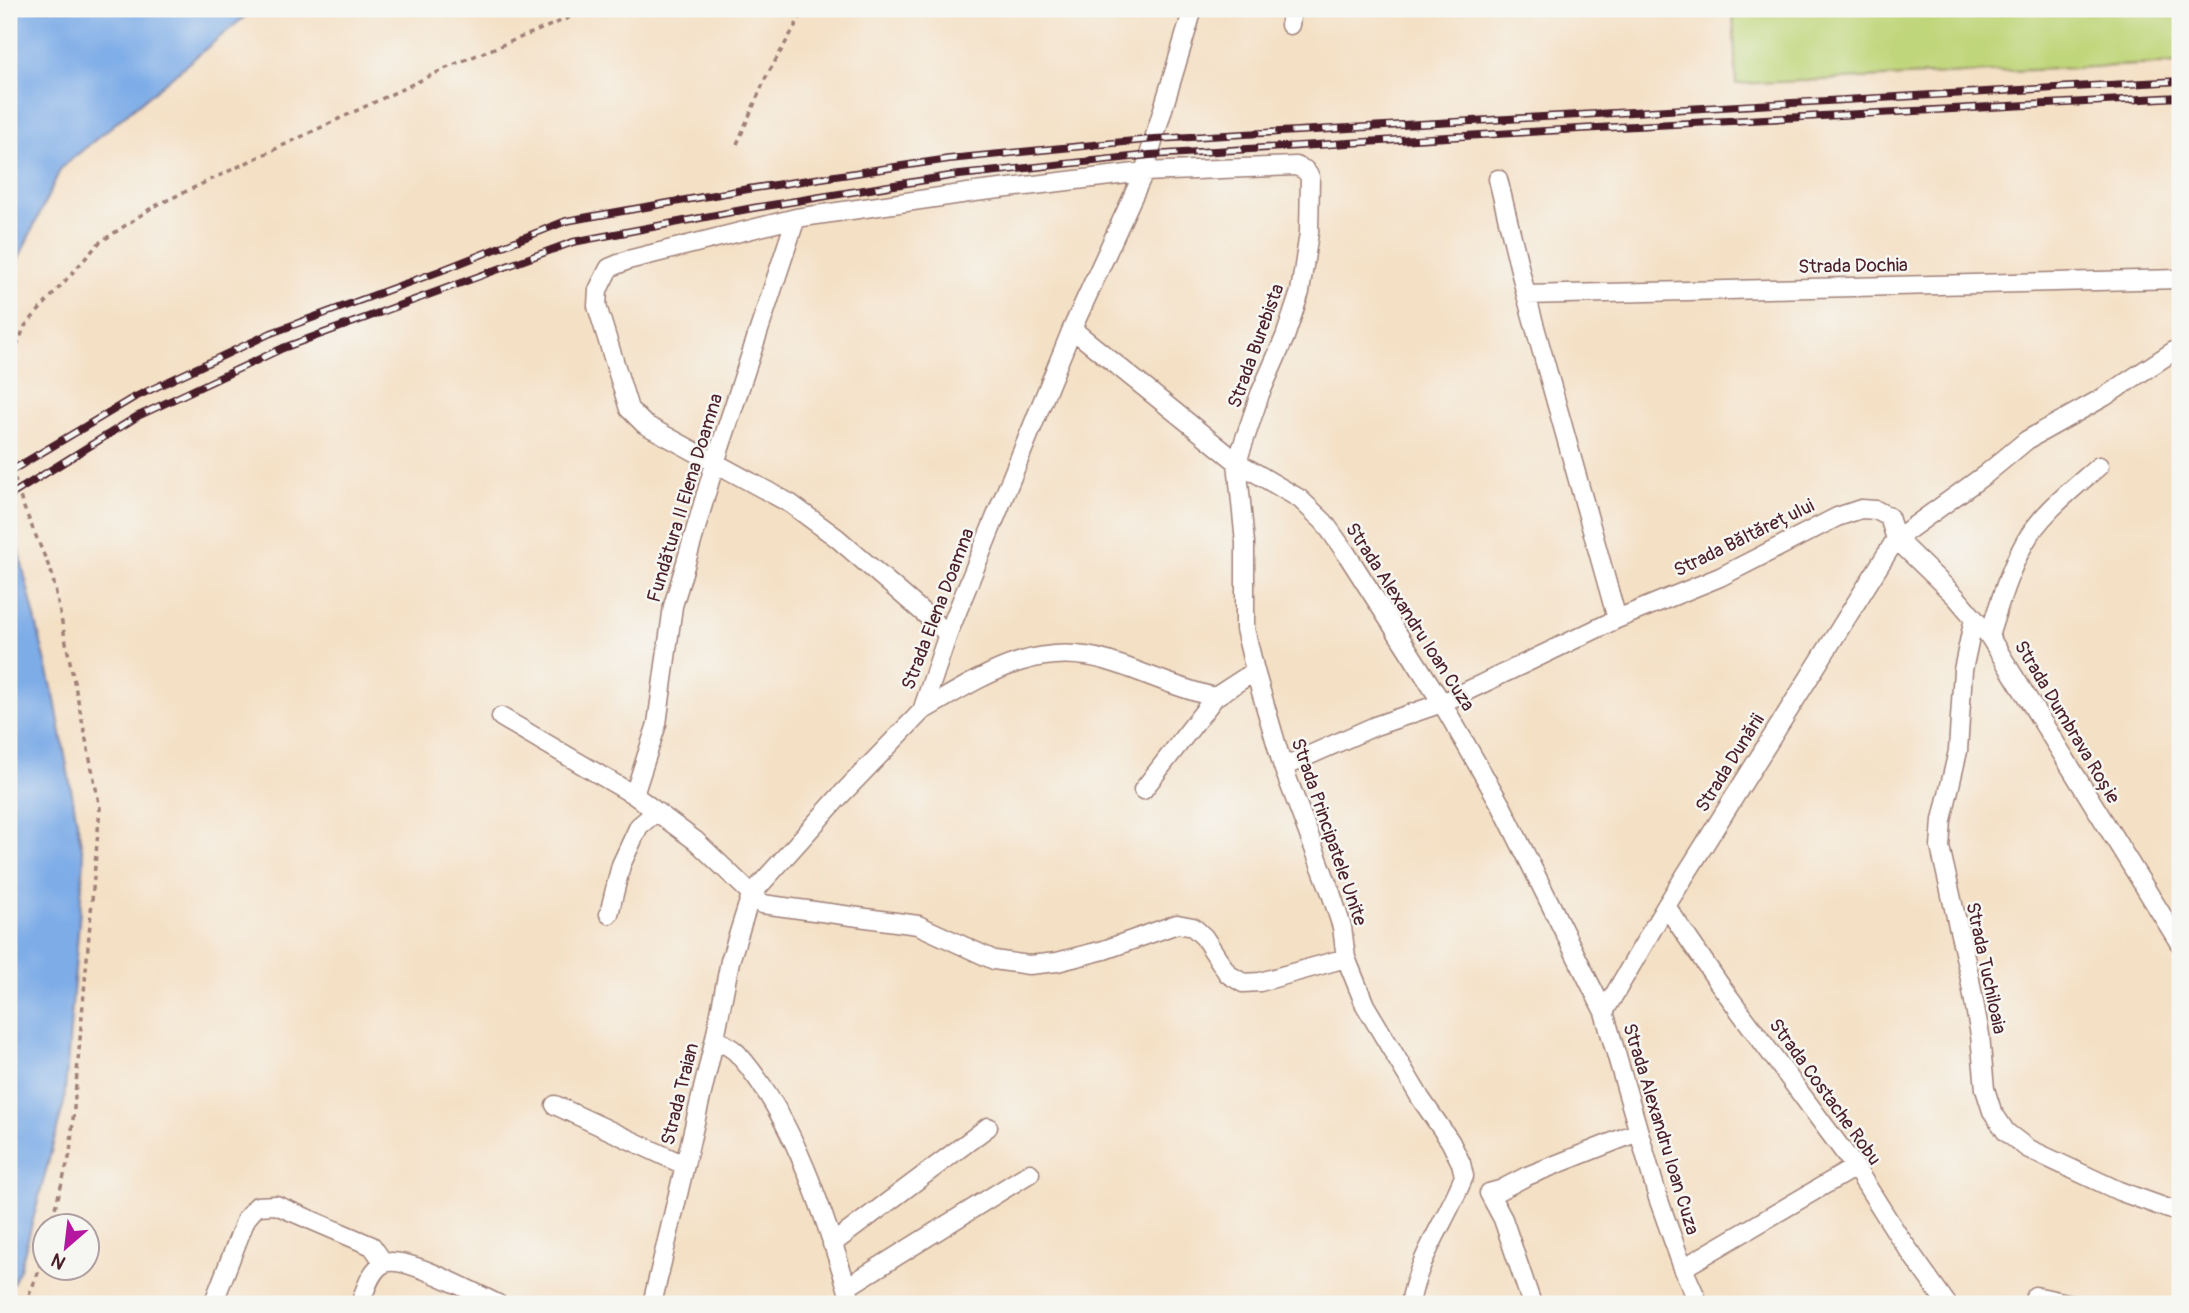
<svg xmlns="http://www.w3.org/2000/svg" width="2189" height="1313" font-family="Pangolin,sans-serif">
	<style>
		.green { fill: #c0d67a; stroke: #857a52; stroke-width: 2 }
		.water { fill: #7dace7; stroke: #646689; stroke-width: 2 }
		.lines { fill: none; stroke-linecap: round; stroke-linejoin: round }
		.minor-casing { stroke: #9f8078; stroke-width: 21 }
		.path { stroke: #9f8078; stroke-width: 3.5; stroke-dasharray: 5 5; stroke-linecap: butt }
		.minor { stroke: #fff; stroke-width: 18 }
		.rail-casing { stroke: #4a1f2b; stroke-width: 8 }
		.rail { stroke: #f6f6f2; stroke-width: 5; stroke-dasharray: 16; stroke-linecap: butt }
		.labels { text-anchor: middle; dominant-baseline: central; stroke-width: 5; stroke-linejoin: round; paint-order: stroke }
		.street-label { font-size: 19px; fill: #4a1f2b; stroke: #f6f6f2 }
	</style>
	<rect width="100%" height="100%" fill="#f6f6f2"/>
	<filter id="ink" filterUnits="userSpaceOnUse"><feTurbulence type="fractalNoise" baseFrequency=".0143" numOctaves="2"/><feDisplacementMap in="SourceGraphic" scale="14" xChannelSelector="R" yChannelSelector="G"/><feConvolveMatrix kernelMatrix="1 2 1 2 8 2 1 2 1" color-interpolation-filters="sRGB"/></filter>
	<filter id="wash" filterUnits="userSpaceOnUse"><feTurbulence type="fractalNoise" baseFrequency=".00686" numOctaves="4" result="noise"/><feDisplacementMap in="SourceGraphic" scale="28" xChannelSelector="R" yChannelSelector="G"/><feGaussianBlur stdDeviation="1.57" result="paint"/><feColorMatrix in="noise" values="0 0 0 0 0 0 0 0 0 0 0 0 0 0 0 0 0 1.4 0 .05"/><feComposite in="paint" operator="in"/></filter>
	<g filter="url(#wash)">
		<rect width="100%" height="100%" fill="#f4e0c5"/>
		<path class="green" d="M1733,9h447v54l-444,21z"/>
		<path class="water" d="M9,9h245l-193,159 -52,111z
			M9,511l46,189 29,160 -20,243 -44,166 -11,22z"/>
	</g>
	<g filter="url(#ink)">
		<g class="lines">
			<defs>
				<path id="minor" d="M1193,9l-49,163 -72,157 165,133 63,37 24,23 22,31 96,150 60,104 102,205 54,186 25,70 16,36
					M1290,25l2,-16
					M1498,179l28,116 91,324
					M1526,295l654,-16
					M1974,618l-11,52 -5,81 -16,69 -2,27 29,127 11,61 5,54 7,22 14,21 21,16 92,43 61,22
					M948,634l-111,-96 -46,-34 -147,-80 -15,-15 -32,-103 1,-16 11,-22 19,-8 168,-42 179,-26 169,-20 152,-6 9,4 5,7 -1,56 -9,59 -15,45 -25,57 -23,68 8,81v86l10,42 28,96 48,126 11,34 4,31 19,47 56,94 29,42 11,22 3,13c-17,44 -46,81 -54,128
					M1989,636c10,-31 19,-63 35,-92 17,-31 49,-55 75,-78
					M922,711c60,-34 113,-72 186,-50 36,11 70,28 107,36
					M501,717l133,78 62,46 66,63 156,21 76,35 35,5 28,-3 47,-12 73,-26 16,3 11,10 24,37 15,9 17,-1 86,-24
					M1283,767l92,-41 67,-23 175,-84 103,-42 117,-60 24,-8 15,1 13,7 7,22 90,-65 41,-34 77,-43 76,-50
					M1143,790l72,-93 40,-26
					M634,795l23,-71 16,-118 9,-30 33,-113 81,-245
					M1666,906l52,76 137,185 43,68 49,69
					M609,914l12,-49 18,-39 17,-14
					M1604,1012l62,-106 230,-367 60,58 33,39 191,308
					M715,1038c7,5 16,9 22,15 58,64 90,170 115,251
					M555,1105l129,60
					M832,1244l156,-117
					M1683,1268l172,-101
					M847,1287l183,-114
					M2035,1296l37,8
					M213,1304l33,-85 11,-13 19,-1 96,41 12,17
					M360,1304c5,-13 11,-36 25,-41 21,-8 91,31 113,41
					M652,1304l63,-266 15,-77 21,-66 87,-97 84,-87 26,-77 124,-305
					M1532,1304l-29,-85 -14,-26 11,-3 27,-14 111,-44"/>
			</defs>
			<use href="#minor" class="minor-casing"/>
			<path class="path" d="M737,144l29,-67 39,-68
				M9,364l16,-38 74,-83 54,-36 302,-143 136,-55
				M9,459l13,44 30,71 48,234 -30,346 -20,72
				M25,1304l12,-28 9,-33"/>
			<use href="#minor" class="minor"/>
			<defs>
				<path id="rail" d="M9,472l124,-74 138,-65 169,-62 126,-50 182,-32 201,-30 206,-20 1025,-58
					M9,496l129,-80 145,-68 290,-106 180,-34 197,-32 200,-21 429,-26 601,-32"/>
			</defs>
			<use href="#rail" class="rail-casing"/>
			<use href="#rail" class="rail"/>
		</g>
	</g>
	<g class="labels">
		<g class="street-label">
			<text transform="translate(1853 266) rotate(-1)">Strada Dochia</text>
			<text transform="translate(1256 346) rotate(-70)">Strada Burebista</text>
			<text transform="translate(685 498) rotate(-73)">Fundătura II Elena Doamna</text>
			<text transform="translate(1744 538) rotate(-26)">Strada Băltărețului</text>
			<text transform="translate(938 609) rotate(-69)">Strada Elena Doamna</text>
			<text transform="translate(1410 617) rotate(57)">Strada Alexandru Ioan Cuza</text>
			<text transform="translate(2067 722) rotate(59)">Strada Dumbrava Roșie</text>
			<text transform="translate(1730 763) rotate(-58)">Strada Dunării</text>
			<text transform="translate(1329 832) rotate(71)">Strada Principatele Unite</text>
			<text transform="translate(1986 968) rotate(78)">Strada Tuchiloaia</text>
			<text transform="translate(1825 1092) rotate(54)">Strada Costache Robu</text>
			<text transform="translate(680 1094) rotate(-76)">Strada Traian</text>
			<text transform="translate(1661 1129) rotate(73)">Strada Alexandru Ioan Cuza</text>
		</g>
	</g>
	<rect width="2189" height="1313" fill="none" stroke="#f6f6f2" stroke-width="35"/>
	<g transform="translate(66 1247) rotate(208)"><circle r="33" fill="#f6f6f2" stroke="#b1a0a2" stroke-width="2"/>
	<path d="M0-5L12 26L0 18L-12 26Z" fill="#b5179e"/>
	<text y="-10" font-size="19" font-weight="bold" text-anchor="middle" fill="#4a1f2b">N</text>
	</g>
</svg>
